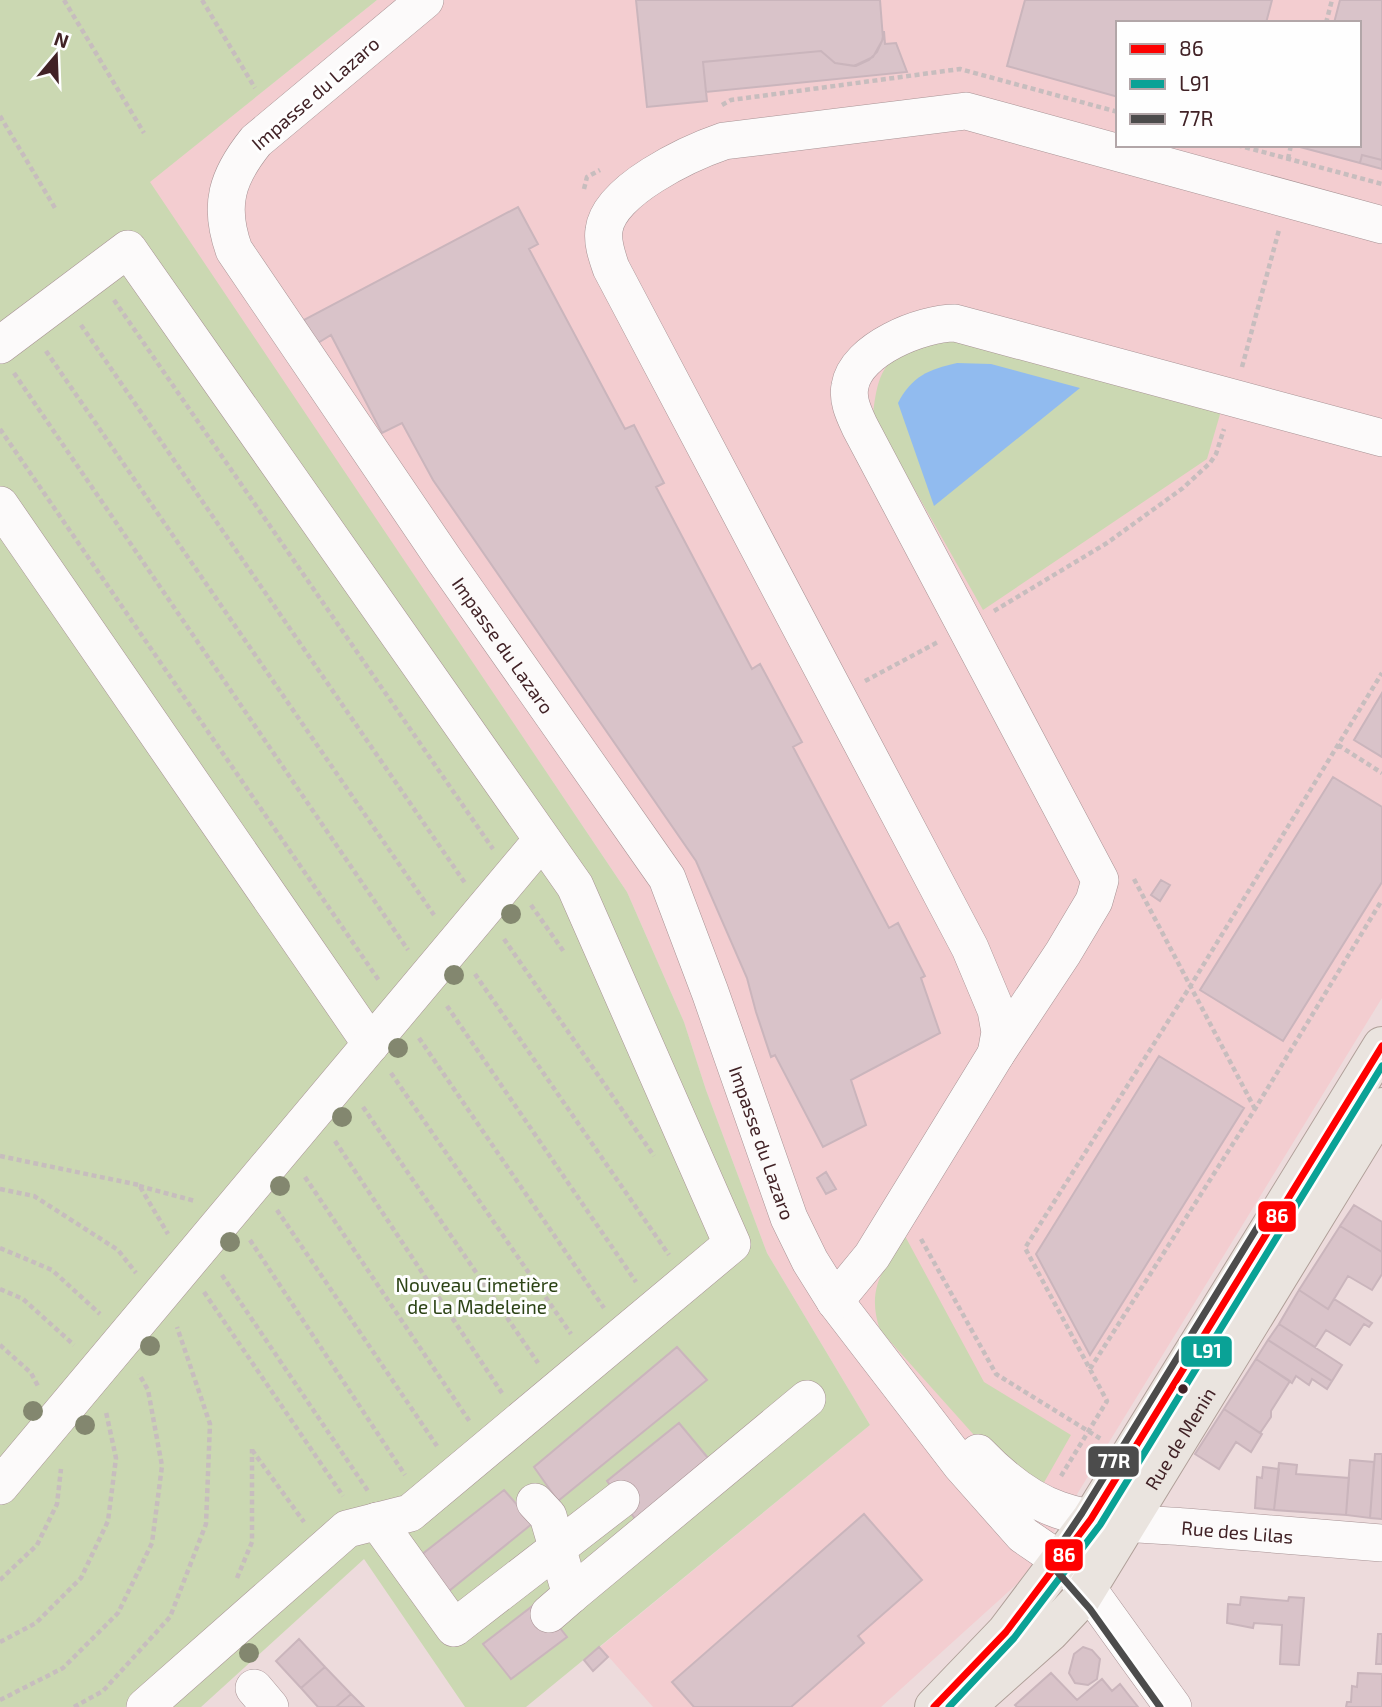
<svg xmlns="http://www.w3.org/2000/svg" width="1382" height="1707" font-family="'Exo 2',sans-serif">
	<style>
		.built { fill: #f3cdd0; fill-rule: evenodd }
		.green { fill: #cbd8b2 }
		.water { fill: #91bbef }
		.building { fill: #d9c3c9; stroke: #cab5bc; stroke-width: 2 }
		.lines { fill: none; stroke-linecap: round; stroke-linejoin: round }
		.minor-casing { stroke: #a79294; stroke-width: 38 }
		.major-casing { stroke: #af9f98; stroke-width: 40 }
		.path { stroke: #c7bdbe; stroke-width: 4.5; stroke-dasharray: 5 3.5; stroke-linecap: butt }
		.minor { stroke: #fcfafa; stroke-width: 37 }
		.major { stroke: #eae4df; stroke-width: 38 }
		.bus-1-casing { stroke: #fefefe; stroke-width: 12 }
		.bus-2-casing { stroke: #fefefe; stroke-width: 12 }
		.bus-3-casing { stroke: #fefefe; stroke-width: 12 }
		.bus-1 { stroke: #fe0000; stroke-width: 7 }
		.bus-2 { stroke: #0aa296; stroke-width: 7 }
		.bus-3 { stroke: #4c4c4c; stroke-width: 7 }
		.tree { fill: #83876f }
		.bus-dot { fill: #412226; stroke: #fefefe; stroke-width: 2.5 }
		.labels { text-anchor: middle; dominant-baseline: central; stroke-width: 6; stroke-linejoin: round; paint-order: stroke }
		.street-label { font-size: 19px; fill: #412226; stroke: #fefefe }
		.park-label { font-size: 19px; fill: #2c4315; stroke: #fefefe }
		.line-badge { stroke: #fefefe; stroke-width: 2.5 }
		.badge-label { font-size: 19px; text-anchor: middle; font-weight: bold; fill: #fff }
	</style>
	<rect width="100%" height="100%" fill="#eddbdc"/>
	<path class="built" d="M377,0h1005v998l-354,576 -147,133h-228l-53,-60 270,-222 -103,-172 -61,-163 -22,-68 -57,-130 -478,-710zM1118,23h241v122h-241z"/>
	<path class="green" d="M0,0h377l-227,182 477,710 57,130 22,68 61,163 103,172 -344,282h-61l-101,-148 -163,148h-201z
		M944,339l277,72 -14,48 -224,151 -110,-194c6,-59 18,-60 71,-77z
		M905,1236l79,146 87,53 -29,51 -43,-23 -119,-133c-14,-41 3,-61 25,-94z"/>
	<path class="water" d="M957,363l34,1 89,24 -146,118 -36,-103c13,-26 31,-34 59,-40z"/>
	<path class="building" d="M636,0h244l3,39 -10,18 -19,9 -19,-3 -14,-12 -118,11 4,39 -60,6z
		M1025,0h247l-6,23h-148v74l-111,-31z
		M1340,0h42v160l-20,-5 -2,8 -60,-16 59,-2v-122h-25z
		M884,31l1,13 11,-1 11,29 -201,20 -3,-30 118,-11 14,12 21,3 13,-6 8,-8 5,-11z
		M1362,155l20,5v9l-22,-6z
		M518,207l20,37 -9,5 96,180 9,-4 30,58 -8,4 96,182 8,-5 42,78 -9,5 96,181 9,-5 27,53 -4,2 19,55 -89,47 15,45 -43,22 -48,-92 -4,2 -15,-45 -9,-34 -51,-117 -263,-381 -31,-57 -20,10 -51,-98 -18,11 -15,-23z
		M1382,693v64l-28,-17z
		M1333,777l49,30v75l-99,159 -83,-51z
		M1161,880l9,5 -10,16 -9,-6z
		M1159,1056l85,52 -154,247 -54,-101z
		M826,1172l10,17 -10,5 -9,-16z
		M1354,1205l28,17v30l-42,-26z
		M1340,1226l42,26v22l-10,16 -24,-14 -20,33 -29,-19z
		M1299,1290l29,19 6,-10 38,24 -3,4 -5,-3 -14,21 -24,-15 -11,17 -36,-23z
		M1279,1324l63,41 -10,16 -64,-41z
		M1268,1340l64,41 -5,8 -15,-10 -3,6 -13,-9 -4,7 -36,-24z
		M677,1347l30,33 -149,121 -24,-34z
		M1256,1359l34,22 -19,30v6l-11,16 -36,-24z
		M1224,1409l38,25 -11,18 -15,-10 -17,27 -24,-15z
		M679,1423l29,35 -72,62 -29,-39z
		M1375,1454h7v65l-12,-1z
		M1350,1460l24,2 -4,56 -24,-3z
		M1279,1463l18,2 -1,9 53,4 -3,37 -72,-5z
		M1263,1467l16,2 -5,41 -19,-2 2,-31 5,1z
		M504,1490l29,33 -89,72 -28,-36z
		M864,1514l58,66 -64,56 6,7 -73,64h-97l-22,-25z
		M1241,1597l47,4 1,-4 15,1 -5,67 -19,-1 2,-39 -28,-2 -1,5 -26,-5 1,-19 12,1z
		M539,1601l28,36 -56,42 -28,-35z
		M1378,1634h4v30h-6z
		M299,1639l26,28 -24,21 -25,-27z
		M599,1647l9,10 -15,14 -9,-11z
		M1083,1647l9,3 8,9 -3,20 -9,6 -13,-2 -6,-10 5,-19z
		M325,1667l26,27 -15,13h-18l-17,-19z
		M1051,1673l26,27 25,-21 10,12 8,-7 18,23h-121l-2,-2z
		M1358,1673l24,1v33h-36l1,-5h4l1,-16 5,1z
		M351,1694l13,13h-28z"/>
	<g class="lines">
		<defs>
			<g id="minor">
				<path id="s1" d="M425,0l-169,141c-29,36 -38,64 -22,109l211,311 222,317 43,114 79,226 21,43 25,40 126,164 62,70 38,26 27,28 85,118"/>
				<path d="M0,345l128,-96 447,637 157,358 -322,269 -63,16 -202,178"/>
				<path d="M0,505l371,539"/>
				<path d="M996,1054l4,-22 -4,-22 -26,-62 -359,-680c-4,-12 -9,-25 -7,-38 5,-40 85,-77 120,-89l242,-30 416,114"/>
				<path d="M835,1301l37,-45 124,-202 67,-101 31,-52 6,-21 -240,-453c-6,-13 -13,-27 -10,-41 6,-37 72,-63 105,-63l427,115"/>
				<path id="s2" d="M978,1453c23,24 49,46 81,57 40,14 85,14 127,17 65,5 131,11 196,16"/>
				<path d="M0,1486l542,-646"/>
				<path d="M535,1502l13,14 23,79 -22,19"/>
				<path d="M377,1521l77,107 167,-129"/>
				<path d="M571,1595l236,-196"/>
				<path d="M254,1688l16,19"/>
			</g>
			<g id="major">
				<path id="s3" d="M967,1706l83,-74 31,-33 301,-492"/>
				<path d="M934,1707l72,-75 85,-113 291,-473"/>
			</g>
		</defs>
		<use href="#minor" class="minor-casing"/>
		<use href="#major" class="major-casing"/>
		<path class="path" d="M64,0l80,133
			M202,0l53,88
			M1326,23l6,-23
			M722,105l9,-5 229,-31 158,43
			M0,116l55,92
			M1237,145l145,39
			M1288,159l3,-14
			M584,189l3,-12 13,-7
			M114,300l379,549
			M81,325l384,558
			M46,351l388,564
			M1242,367l37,-137
			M14,373l394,577
			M0,429l380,553
			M994,611l113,-68 76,-55 27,-25 6,-9 8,-25
			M865,681l73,-39
			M1338,745l44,28
			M1134,879l121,230
			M531,905l33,47
			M504,939l150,217
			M475,974l194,281
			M447,1006l189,276
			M419,1038l185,270
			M391,1073l180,261
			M363,1107l175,256
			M335,1141l167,252
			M0,1156l139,29 29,49
			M305,1177l165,245
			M139,1186l56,15
			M0,1189l34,7 84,54 18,23
			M277,1210l160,236
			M921,1239l75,135 105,65
			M250,1240l155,235
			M0,1248l52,22 48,44
			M222,1275l146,216
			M0,1289l23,10 51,46
			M204,1292l139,204
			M0,1345l31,28 8,15
			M1090,1369l165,-260 127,-209
			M252,1450l52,72
			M1061,1476l46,-75 -82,-153 166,-263 191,-312
			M237,1578l15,-36v-93
			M0,1580l37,-35 20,-41 4,-35
			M0,1642l36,-19 45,-45 27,-57 8,-63 -10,-46
			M0,1700l63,-32 55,-55 34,-70 10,-77 -14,-76 -9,-16
			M74,1707l29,-16 67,-74 36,-93 4,-100 -33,-97"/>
		<use href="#minor" class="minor"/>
		<use href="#major" class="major"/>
		<defs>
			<path id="bus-1" d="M934,1707l72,-75 85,-113 291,-473"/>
			<path id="bus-2" d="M949,1707l65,-69 86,-113 282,-459"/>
			<path id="bus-3" d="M1160,1707l-70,-98 -37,-42 -2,-8 31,-46 189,-308"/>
		</defs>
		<use href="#bus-1" class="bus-1-casing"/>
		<use href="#bus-2" class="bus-2-casing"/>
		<use href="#bus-3" class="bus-3-casing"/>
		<use href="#bus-1" class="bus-1"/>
		<use href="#bus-2" class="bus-2"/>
		<use href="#bus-3" class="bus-3"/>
	</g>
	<g class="tree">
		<circle cx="511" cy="914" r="10"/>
		<circle cx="454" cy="975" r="10"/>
		<circle cx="398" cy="1048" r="10"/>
		<circle cx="342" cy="1117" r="10"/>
		<circle cx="280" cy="1186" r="10"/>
		<circle cx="230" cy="1242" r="10"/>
		<circle cx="150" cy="1346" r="10"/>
		<circle cx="33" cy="1411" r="10"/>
		<circle cx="85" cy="1425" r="10"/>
		<circle cx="249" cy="1653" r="10"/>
	</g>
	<circle class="bus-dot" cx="1183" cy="1389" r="6"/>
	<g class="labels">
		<g class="street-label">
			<text transform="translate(315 93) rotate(-41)">Impasse du Lazaro</text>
			<text stroke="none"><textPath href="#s1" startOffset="816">Impasse du Lazaro</textPath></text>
			<text stroke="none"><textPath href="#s1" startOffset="1382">Impasse du Lazaro</textPath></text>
			<text stroke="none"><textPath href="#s3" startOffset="345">Rue de Menin</textPath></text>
			<text stroke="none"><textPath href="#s2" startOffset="280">Rue des Lilas</textPath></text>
		</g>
		<g class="park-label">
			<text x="477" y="1284">Nouveau Cimetière<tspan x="477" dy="22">de La Madeleine</tspan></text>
		</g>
	</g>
	<g class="line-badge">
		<rect x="1257" y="1200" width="40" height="33" rx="7" fill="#fe0000"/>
		<rect x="1180" y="1335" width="53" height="33" rx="7" fill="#0aa296"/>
		<rect x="1087" y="1445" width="53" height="33" rx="7" fill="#4c4c4c"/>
		<rect x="1044" y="1538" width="40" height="34" rx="7" fill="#fe0000"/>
	</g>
	<g class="badge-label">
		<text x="1277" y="1223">86</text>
		<text x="1207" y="1358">L91</text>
		<text x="1114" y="1468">77R</text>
		<text x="1064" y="1562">86</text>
	</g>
	<rect x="1116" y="21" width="245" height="126" fill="#fefefe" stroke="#b2a6a8" stroke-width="2"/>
	<rect x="1130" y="44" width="35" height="10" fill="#fe0000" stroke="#b2a6a8" stroke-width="2"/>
	<text x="1179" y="56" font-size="21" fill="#412226">86</text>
	<rect x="1130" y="79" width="35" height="10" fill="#0aa296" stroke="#b2a6a8" stroke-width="2"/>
	<text x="1179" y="91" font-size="21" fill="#412226">L91</text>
	<rect x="1130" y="114" width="35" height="10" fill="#4c4c4c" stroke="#b2a6a8" stroke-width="2"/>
	<text x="1179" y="126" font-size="21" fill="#412226">77R</text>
	<g transform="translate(56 56) rotate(19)" stroke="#fefefe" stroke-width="5" paint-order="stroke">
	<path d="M0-5L12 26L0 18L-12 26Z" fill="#412226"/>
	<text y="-10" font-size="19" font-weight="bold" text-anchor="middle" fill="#412226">N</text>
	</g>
</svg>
